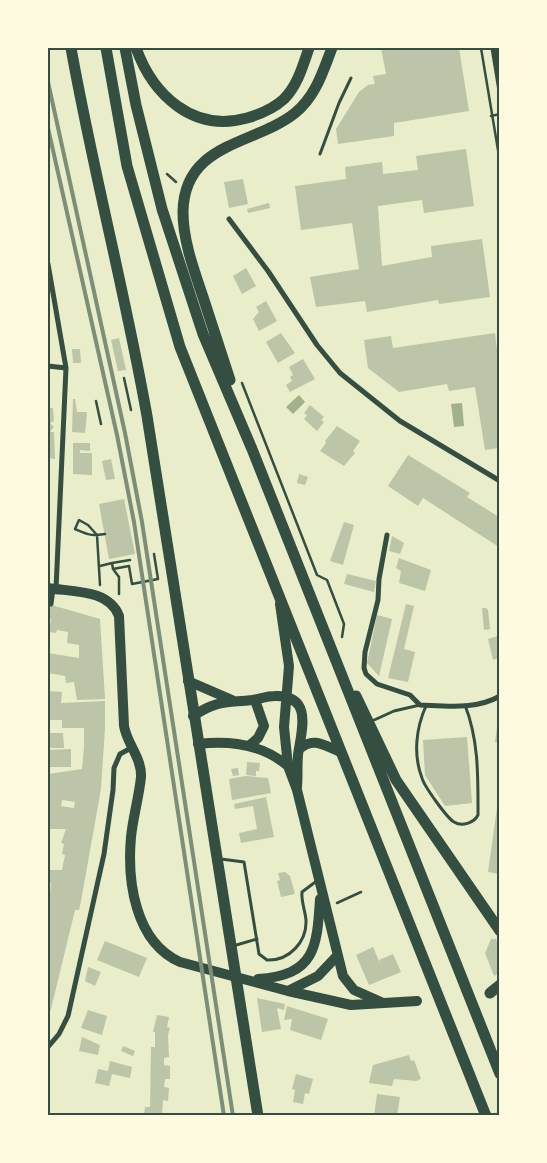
<svg xmlns="http://www.w3.org/2000/svg" width="547" height="1163" font-family="Overpass,sans-serif">
	<style>
		.water { fill: #a3b18a }
		.building { fill: #bcc5a7; fill-rule: evenodd }
		.lines { fill: none; stroke-linecap: round; stroke-linejoin: round }
		.path { stroke: #344e41; stroke-width: 2.5 }
		.service { stroke: #344e41; stroke-width: 3 }
		.minor { stroke: #344e41; stroke-width: 5 }
		.secondary { stroke: #344e41; stroke-width: 10 }
		.primary { stroke: #344e41; stroke-width: 11 }
		.rail { stroke: #7c8e77; stroke-width: 4 }
		.neatline { fill: none; stroke: #344e41; stroke-width: 2 }
	</style>
	<rect width="100%" height="100%" fill="#e9edc9"/>
	<path class="water" d="M299,395l6,7 -12,12 -7,-7z
		M462,403l2,23 -10,1 -3,-23z"/>
	<path class="building" d="M381,48h78l10,63 -75,12v13l-56,8 -2,-15 23,-37 9,-7 7,-1 -2,-8 13,-2z
		M466,149l8,57 -50,7 -2,-13 -44,6 4,60 50,-9 -1,-11 51,-7 8,58 -51,7 -1,-4 -71,12 -2,-11 -49,6 -6,-30 49,-8 -7,-46 -51,7 -6,-44 51,-7 -1,-12 37,-5 1,12 35,-4 -2,-14z
		M243,179l5,25 -19,4 -5,-26z
		M269,203l1,5 -22,5 -1,-4z
		M246,268l10,18 -14,8 -9,-18z
		M266,301l11,20 -18,10 -6,-12 6,-7 -3,-5z
		M281,333l14,20 -17,10 -12,-21z
		M495,333l4,34v81l-14,2 -10,-63 -26,4 -2,-7 -48,8 -31,-24 -4,-28 27,-4 2,12z
		M119,338l7,32 -8,1 -7,-31z
		M72,349h8l1,14h-8z
		M303,359l12,20 -25,13 -4,-7 6,-4 -2,-4 3,-2 -4,-8z
		M73,399h2l2,13h10l-2,21 -13,-1z
		M310,405l14,12 -3,3 3,2 -7,9 -13,-12 3,-4 -3,-2z
		M48,408h5l1,13 -4,2 4,4 -4,5h4l1,27 -6,-1v8z
		M337,426l23,15 -7,10 2,2 -11,13 -24,-15 6,-8 -1,-2z
		M73,443h17v8l-10,-1v3h12v22l-19,-1z
		M408,455l62,38 -3,4 32,20v30l-76,-49 -5,8 -30,-20z
		M111,459l4,20 -9,1 -4,-19z
		M299,474l9,3 -3,8 -8,-2z
		M124,499l11,55 -26,5 -10,-55z
		M344,522l10,3 -11,40 -13,-4z
		M392,536l12,7 -4,11 -11,-3z
		M399,558l32,12 -6,21 -26,-8 2,-12 -5,-3z
		M347,574l29,7 -2,11 -30,-8z
		M48,604l52,15 5,80 -28,1 -3,-18 -8,1 -1,-7 -17,-3v-20l31,5v-13l-12,-2 1,-11 -11,-2 -1,3 -7,-1 -1,6v-14l2,1 1,-6 -3,-1z
		M406,604l8,2 -10,43 11,3 -7,30 -20,-4z
		M482,608h4l2,2 2,19 -6,1z
		M377,615l15,4 -13,57 -12,-13z
		M499,631v27l-6,2 -5,-21 10,-3 -1,-4z
		M48,691l14,1 -1,11 44,-2v27l-4,61 -20,112 -2,9h-4l-24,99 -3,8v-106l3,-28h-3v-13h14l3,-15 -3,-1 2,-10 -3,-1 5,-14h-18v-55l34,-5 2,-21v-20h-22v-8h-14zM62,800l13,2 -1,6 -13,-2z
		M498,720h1v23l-4,-1z
		M48,733h15l1,15h-16z
		M467,737l5,66 -27,3 -20,-31 -2,-35z
		M71,749v18h-23v-17z
		M247,762l13,1 -1,8h-3v5l-10,-1z
		M238,768l1,7 -6,1 -2,-7z
		M246,776l22,2 3,15 -39,7 -3,-21z
		M266,797l8,40 -33,6 -2,-10 18,-4 -4,-23 -18,3 -1,-5z
		M498,801h1v73l-11,-2z
		M285,872l5,4 5,18 -14,3 -4,-16 3,-1 -2,-7z
		M491,939h5l3,10v24l-5,3 -9,-23z
		M105,941l42,17 -8,19 -42,-17z
		M373,947l9,21 -3,-8 14,-6 8,18 -32,13 -13,-30z
		M88,967l13,5 -6,14 -10,-5z
		M257,998l28,6 -1,6 -7,-2 4,21 -19,3z
		M287,1006l41,13 -7,21 -31,-10 2,-11 -8,1z
		M88,1010l19,6 -5,19 -21,-7z
		M157,1015l12,2 -2,10 3,1 -2,7 1,22 -5,1v7l6,1v13h-5l-1,8 5,1 -1,13 -5,-1 -1,16h-18l1,-9h5l1,-60h4v-15h-2z
		M82,1037l18,8 -2,10 -19,-4z
		M123,1046l12,5 -2,5 -12,-5z
		M409,1055l2,6 3,-1 7,19 -5,2 -22,-2 -2,7 -23,-3 4,-18z
		M110,1061l22,6 -2,11 -18,-4 -3,12 -14,-3 3,-14 10,2z
		M296,1074l17,5 -4,15 -4,-1 -2,11 -10,-2 2,-12 -3,-1z
		M377,1094l23,3 -3,19h-23z"/>
	<g class="lines">
		<path class="path" d="M481,48l19,114
			M491,116l9,-2
			M167,174l9,8
			M124,378l7,32
			M242,383l75,192 10,5 17,44 -2,13
			M96,401l5,23
			M100,566l12,-3
			M113,569l-1,-6 18,-3
			M100,585l-3,-50 -9,-10 -9,-5 -4,9c14,6 15,7 30,5
			M119,594v-17l-6,-8 16,-3 3,18 26,-5 -4,-25
			M337,903l24,-11"/>
		<path class="service" d="M496,55l1,-7
			M320,154l19,-51 12,-25
			M426,706c-10,22 -13,49 -4,72 2,8 25,40 32,44 8,5 20,1 24,-7 0,-37 1,-74 -13,-110
			M372,721l22,-10 26,-6
			M221,859l23,3 15,92 8,6c22,1 40,-18 39,-40 -1,-10 -5,-19 -4,-28l16,-12
			M233,946l24,-7"/>
		<path class="minor" d="M493,48l7,43
			M229,219l39,52 49,74 23,28 60,48 100,60
			M48,264l18,104 -10,221
			M48,366l18,2
			M387,535l-8,44 -1,21 -13,52 -1,16 2,6 11,10 33,11 10,10c26,1 56,5 80,-9
			M51,604l2,-15
			M48,1047l11,-13 9,-18 36,-162 9,-64 1,-22 6,-14 11,-6"/>
		<path class="secondary" d="M48,588c24,4 61,1 71,28l5,110c3,18 18,32 17,51 -2,20 -8,40 -10,60 -4,44 4,105 49,125l108,29 63,14 66,-4
			M280,604l9,62 -5,61 4,39 9,24 46,186 11,14 27,12
			M188,681l44,19
			M193,716c24,-16 33,-13 59,-16 7,-1 15,-4 23,-4 39,-1 26,36 23,59 -1,11 0,21 -1,32
			M198,744c33,-4 64,0 90,22
			M250,745l8,-7 6,-12 -9,-26
			M299,749c15,-13 26,-3 42,3
			M258,979c57,-4 59,-31 62,-80
			M288,991l30,-15 19,-20"/>
		<path class="primary" d="M71,48c22,123 54,244 76,368l111,700
			M106,48l21,118 53,181 306,769
			M125,48l11,57 26,104 41,125 49,115 248,625
			M136,48c17,47 57,85 111,70 14,-4 26,-9 37,-19 14,-14 19,-34 25,-51
			M230,380c-9,-27 -18,-55 -27,-83 -9,-27 -20,-56 -20,-85 1,-70 72,-67 112,-99 21,-17 28,-42 37,-65
			M356,696l40,84 104,151
			M490,993l10,-8"/>
		<path class="rail" d="M48,82l77,351 17,89 91,594
			M48,128l69,307 17,87 90,594"/>
	</g>
	<rect width="547" height="1163" fill="none" stroke="#fefae0" stroke-width="98"/>
	<rect x="49" y="49" width="449" height="1065" class="neatline"/>
</svg>
